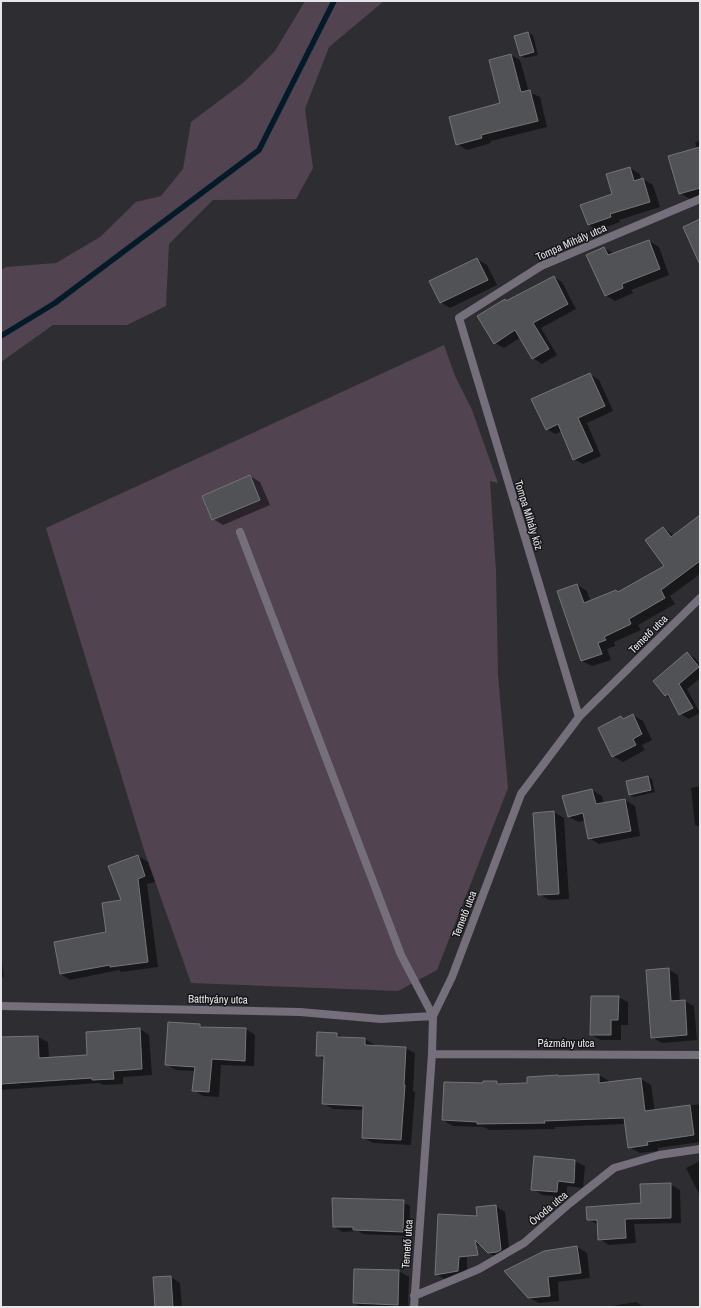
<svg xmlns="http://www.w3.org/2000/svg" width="701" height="1308" font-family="'Archivo Narrow',sans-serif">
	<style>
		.green { fill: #524351 }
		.shadow { fill: #0007; fill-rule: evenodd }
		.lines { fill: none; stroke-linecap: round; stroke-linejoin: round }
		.stream { stroke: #041a28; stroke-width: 5.5 }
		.building { fill: #505255; stroke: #737579 }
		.lane { stroke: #756f7b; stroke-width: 8 }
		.street { stroke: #756f7b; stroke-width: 8 }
		.labels { text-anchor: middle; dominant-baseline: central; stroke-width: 3; stroke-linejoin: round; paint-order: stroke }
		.street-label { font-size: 11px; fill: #e6e6e9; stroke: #161618 }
	</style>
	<rect width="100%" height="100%" fill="#2e2e32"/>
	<path class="green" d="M305,1h79l-55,46 -24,62 8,59 -17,31 -83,1 -44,44 -3,62 -39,19h-74l-52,37v-92l5,-3 50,-4 44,-26 36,-35 25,-6 22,-27 8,-47 52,-39 32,-32z
		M444,345l11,31 17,34 26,73 -8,-2 6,90 2,104 10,113 -71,182 -39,21 -207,-8 -47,-133 -98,-322z"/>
	<path class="shadow" d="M528,33l5,2 5,20 -13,3 -4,-2z
		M511,55l9,5 9,32 11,5 7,30 -56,14v2l-24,7 -10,-6 44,-40z
		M700,141v55l-10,3 -10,-6 17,-44 -2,-7z
		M630,168l10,6 1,5h2l10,6 7,22 -41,13 1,2 -22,8 -10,-5 25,-31zM631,175h2l3,10 -1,1z
		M649,241l10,6 10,28 -38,15 2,3 -18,8 -10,-6 -1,-47 11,6z
		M477,259l10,6 10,20 -47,23 -10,-6z
		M554,277l8,5 14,27 -35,19 16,27 -15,9 -9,-6 -12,-21 -17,11 -9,-5 10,-43 3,2z
		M590,374l9,6 14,31 -26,12 14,33 -18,8 -9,-5 -12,-28 -7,3 -9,-5z
		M250,476l10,6 10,23 -47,20 -10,-6z
		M700,516v58l-30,22 5,8 -37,21 3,5 -27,12 1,4 -8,3 4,11 -19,6 -10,-5 -23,-70 18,-6 10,6 3,10 26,-10 3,2 46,-27 -2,-38 11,7z
		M687,654l8,4 5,6v14l-13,11 13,24 -11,6 -9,-5 -9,-15 -5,-3 -12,-15z
		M633,715l10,6 9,19 -10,5 3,5 -22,12 -10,-6 8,-39 4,2z
		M648,777l4,2 3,13 -21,5 -4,-2z
		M700,786v41l-5,-2 -4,-37z
		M592,790l10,6 2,8 21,-4 10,6 5,30 -41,8 -10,-6 -4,-18 -6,2 -10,-5z
		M554,812l10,6 5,81 -20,1 -10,-6z
		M138,856l10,6 7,20 -8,2 11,83 -37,5 -2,-2 -49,10 -9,-6 46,-41 15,-32z
		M1,954l3,23 -3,1z
		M668,969l10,6 2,26h4l10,5 3,34 -35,3 -10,-6z
		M618,997l10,5v23h-7v15h-20l-10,-5z
		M169,1023l31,2 5,3 41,1 9,6 -1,31 -33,-1 -2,32 -16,-1 -9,-6 1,-19 -19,-1 -10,-6z
		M140,1029l9,6 3,40 -29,2v7l-20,1 -4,-2 -98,7v-51l37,-2 10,5 1,16 39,-2z
		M337,1034l6,4 22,1 10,6v1l30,2 10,5 -2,38 2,1 -4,53 -38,-2 -10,-6 1,-27 -31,-1 -10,-6 2,-43 -8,-5z
		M599,1075l10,6v2l32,-4 10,6 4,26 45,-7v38l-42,6v3l-18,2 -11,-6 -3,-23 -71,3v2l-66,1 -5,-3 -31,-1 -10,-6 41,-36 13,-2 5,3 26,-1v-6l30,-2 2,1z
		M535,1157l40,4 10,5 -2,22 -16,-2v11l-25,-2 -9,-6z
		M700,1161v35l-14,-28z
		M670,1184l10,6 1,33 -47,1 2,19 -27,2 -10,-6 -1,-14 -10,-6 54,-15z
		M401,1201l9,5 -1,30 -46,-2 -5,-3 -15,1 -9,-5z
		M495,1206l10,6 5,44 -3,2h-8l-10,-5 -7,-8 -15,2v29l-21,4 -10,-6 42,-57z
		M577,1247l10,6 3,25 -32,4 1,19 -20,2 -11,-6 17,-45z
		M399,1271l10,6 -1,30h-46l-8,-4z
		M171,1277l9,6 2,24h-26z
		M636,1302l8,5h-38z"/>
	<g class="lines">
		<path class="stream" d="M1,336l54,-33 204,-153 75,-149"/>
	</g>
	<path class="building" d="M528,32l6,20 -14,4 -6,-20z
		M511,54l10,38 9,-2 8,31 -57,14 1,3 -26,7 -7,-28 51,-14 -11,-43z
		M700,147v41l-21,6 -11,-38z
		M630,167l4,14 9,-3 7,24 -40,12 1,3 -23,8 -8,-20 32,-11 -6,-20z
		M700,219v46l-17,-38z
		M649,240l11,29 -38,15 1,4 -18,8 -19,-41 18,-8 4,8z
		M477,258l11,22 -48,23 -11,-22z
		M554,276l14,28 -35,19 16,26 -17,10 -17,-29 -21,14 -17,-28 28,-17 1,2z
		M590,373l15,33 -27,12 15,33 -20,9 -15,-36 -12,6 -15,-31z
		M250,475l10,25 -48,20 -10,-24z
		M700,515v46l-39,29 4,8 -36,21 2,5 -27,13 2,3 -8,3 4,11 -21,7 -24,-70 20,-7 7,19 32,-13 2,2 46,-26 -19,-26 18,-13 8,10z
		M687,652l12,15 -20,17 14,24 -14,7 -11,-21 -3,2 -12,-15z
		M633,714l9,20 -9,5 3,6 -24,12 -14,-29 23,-12 2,3z
		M648,776l3,14 -22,5 -3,-14z
		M592,789l4,15 29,-5 6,32 -43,8 -5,-26 -15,4 -6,-21z
		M554,811l5,83 -21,1 -5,-82z
		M138,855l7,21 -7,3 10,83 -38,5v-2l-50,9 -6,-32 52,-10 -4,-29 19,-3 -13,-34z
		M669,968l2,33 14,-1 2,35 -36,3 -5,-68z
		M591,996h28l-1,24h-7v15h-21z
		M168,1022l32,2v3l46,1 -1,33 -33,-2 -3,33 -17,-1 3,-24 -30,-2z
		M140,1028l2,41 -29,2 1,8 -22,1v-2l-91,6v-47l37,-1 1,22 48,-3 -1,-23z
		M317,1032l20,1v4l28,1v7l41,2 -2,38h1l-4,55 -39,-2 1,-32 -41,-2 2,-48h-8z
		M599,1074v9l42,-5 4,33 45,-6 4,30 -47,7 1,3 -20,3 -4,-30 -80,3 1,2 -68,1v-2l-35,-2 2,-38 39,1v-2h14v3l30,-1v-6l31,-2v1z
		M534,1156l41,4 -1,23 -16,-2 -1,11 -26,-2z
		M671,1183v35l-46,1 1,19 -28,2 -1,-20h-10l-1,-13 55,-4 -1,-19z
		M332,1198l72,2 -1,32 -50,-2v-3h-20z
		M496,1205l5,45 -4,2 -9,1 -13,-13 3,15 -19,2 -1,14 -23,4 3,-61 39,2 -1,-9z
		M577,1246l4,27 -33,4 2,19 -22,2 -24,-27 40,-20z
		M354,1269l45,1 -1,35 -45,-2z
		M171,1276l2,31h-18l-2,-30z"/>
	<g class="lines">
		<path class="lane" d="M240,532l161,423 32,61"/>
		<path class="street" d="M579,717l-120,-399 82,-52 159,-67
			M1,1006l299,6 81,7 52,-3
			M432,1054l268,1
			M414,1296l65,-27 45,-26 46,-40 44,-35 45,-13 41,-6
			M414,1307l18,-253 1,-38 19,-39 69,-183 58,-77 121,-119"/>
	</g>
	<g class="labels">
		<g class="street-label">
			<text transform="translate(571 242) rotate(-24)">Tompa Mihály utca</text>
			<text transform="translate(529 515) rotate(73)">Tompa Mihály köz</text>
			<text transform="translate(648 634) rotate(-45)">Temető utca</text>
			<text transform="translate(464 914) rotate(-69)">Temető utca</text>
			<text transform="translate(218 999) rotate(1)">Batthyány utca</text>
			<text x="566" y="1043">Pázmány utca</text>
			<text transform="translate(548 1208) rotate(-40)">Óvoda utca</text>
			<text transform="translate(407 1244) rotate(-86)">Temető utca</text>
		</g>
	</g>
	<rect width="701" height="1308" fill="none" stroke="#e6e6e9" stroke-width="4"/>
</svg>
